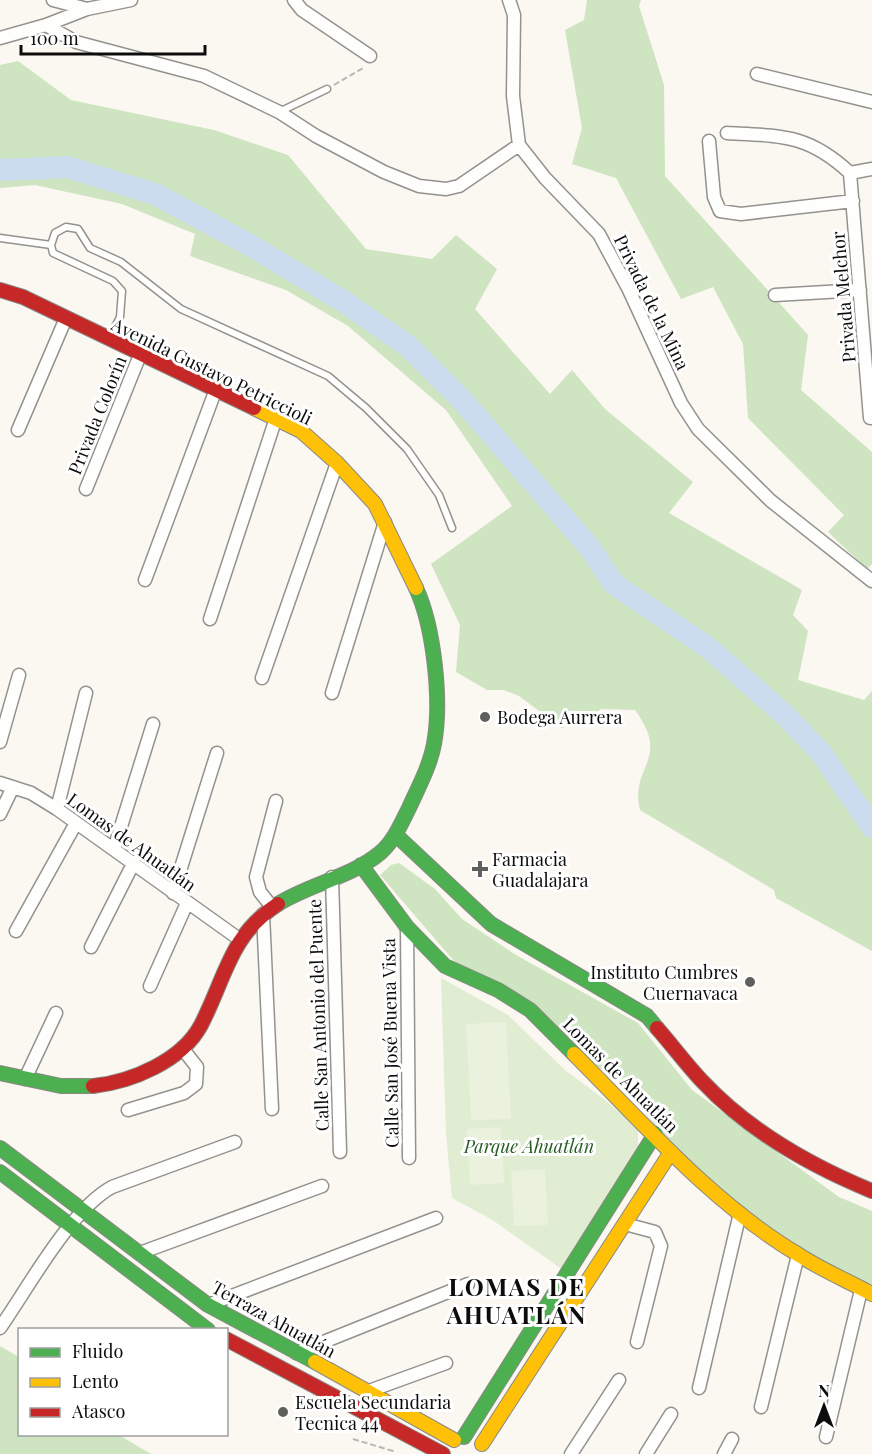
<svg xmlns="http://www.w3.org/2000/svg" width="872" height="1454" font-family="'Playfair Display',serif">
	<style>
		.green { fill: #e0edd2 }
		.forest { fill: #cfe4c1 }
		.pitch { fill: #eaf1dc }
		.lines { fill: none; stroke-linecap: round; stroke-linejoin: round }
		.river { stroke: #cbddef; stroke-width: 22 }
		.lane-casing { stroke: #93928f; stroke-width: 9 }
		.street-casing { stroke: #93928f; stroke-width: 15 }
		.fast-casing { stroke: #8a8985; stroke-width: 16 }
		.slow-casing { stroke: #8a8985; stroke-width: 16 }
		.jam-casing { stroke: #8a8985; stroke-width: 16 }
		.path { stroke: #b7b7b5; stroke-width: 2; stroke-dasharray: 6 3; stroke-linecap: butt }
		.lane { stroke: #fefefd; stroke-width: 6 }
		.street { stroke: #fefefd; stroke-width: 12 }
		.fast { stroke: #4caf50; stroke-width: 14 }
		.slow { stroke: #ffc107; stroke-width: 14 }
		.jam { stroke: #c62828; stroke-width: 14 }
		.poi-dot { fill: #5f5f5c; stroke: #fff; stroke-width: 2 }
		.labels { text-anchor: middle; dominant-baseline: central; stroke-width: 6; stroke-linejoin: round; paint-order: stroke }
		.street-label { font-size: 18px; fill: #0c0c0c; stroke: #fff }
		.poi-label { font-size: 18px; fill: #0c0c0c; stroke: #fff; text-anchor: start }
		.park-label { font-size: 18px; font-style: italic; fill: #275d23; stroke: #fff }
		.district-label { font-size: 24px; font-weight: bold; letter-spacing: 1.5px; fill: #0c0c0c; stroke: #fff }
	</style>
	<rect width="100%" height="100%" fill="#faf8f0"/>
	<path class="green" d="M441,978l67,37 57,55 39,29 34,30v17l-75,124 -72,-51 -39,-21 -6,-64z"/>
	<path class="forest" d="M587,0h54l-2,6 25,79 1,91 143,159 -7,55 71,62v112l-5,5 -39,-37 16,-17 -96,-97 -5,-74 -30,-57 -32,12 -65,-121 -44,-14 10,-36 -17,-98 19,-10z
		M18,61l53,39 143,30 74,25 78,94 66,10 24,-24 41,34 -22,40 75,85 22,-24 33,39 88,73 -24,31 133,77 -9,25 15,16 -10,49 66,20 8,-9v260l-96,-53 -2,-8 -134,-80c-11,-45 32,-49 -5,-100l-34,-1 -15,11 -24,8 -43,-32 -15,-6h-17l-31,-18 4,-47 -29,-61 81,-58 -66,-96 -98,-84 -62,-36 -96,-34 5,-22 -73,-30 -87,-19 -35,3v-123z
		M399,863l36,26 27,30 54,36 122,68 54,67 147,107 33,14v80l-75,-41 -112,-87 -52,-65 -32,-29 -147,-108 -74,-86 11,-10z
		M0,1346l19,11 1,77 99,1 32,19h-151z"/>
	<path class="pitch" d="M506,1022l5,97 -40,1 -5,-96z
		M501,1127l3,56 -34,2 -3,-56z
		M545,1169l3,56 -34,1 -3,-55z"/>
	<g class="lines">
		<path class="river" d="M0,170l67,-3 88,27 95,51 93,56 65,45 55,55 127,147 24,36 96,65 76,67 35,37 51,74"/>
		<defs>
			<path id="lane" d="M279,112l48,-23
				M0,238l51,7
				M110,337l10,-20 2,-26 -9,-10 -60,-28 -2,-8 4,-12 11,-6 12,2 12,19 31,14 60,47 147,67 38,32 41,41 32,46 13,33"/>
			<path id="street" d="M53,0l34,9
				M294,0l8,10 68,46
				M509,0l5,15 -1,81 6,49 26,33 54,56 30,56 52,113 17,26 73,72 101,80
				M46,25l30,17 128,34 75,36 37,24 68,36 35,14 27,3 13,-3 60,-41
				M0,38l46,-13 41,-16 44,-9
				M757,74l115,28
				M727,133c55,3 81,1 123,40
				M709,141l5,56 6,14 21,3 112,-13
				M850,173l20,245
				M850,173l22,-4
				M775,295l85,-5
				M18,430l48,-112
				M86,489l54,-134
				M145,580l71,-191
				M210,619l66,-201
				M262,678l75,-215
				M332,693l53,-171
				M0,742l19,-67
				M0,783l31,10 26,16 182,130
				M57,809l29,-116
				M0,814l13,-27
				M114,849l39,-125
				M332,877l8,275
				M173,893l44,-140
				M272,907l-12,-15 -4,-15 20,-76
				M263,914l9,195
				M407,927l2,231
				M16,931l60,-108
				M91,947l43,-85
				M150,986l37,-83
				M25,1079l31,-66
				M128,1110l56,-17 12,-9 1,-17 -15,-19
				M625,1224l30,8 6,14 -24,96
				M140,1253l182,-67
				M208,1305l228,-87
				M0,1328c28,-40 70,-118 112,-141l123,-45
				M296,1353l172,-69
				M699,1388l41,-175
				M369,1391l77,-28
				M761,1407l37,-152
				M826,1437l35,-147
				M571,1454l48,-74
				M646,1454l25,-40
				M724,1454l8,-15"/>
			<path id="fast" d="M396,835l95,89 156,92 10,12
				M361,865l46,62 38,39 53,24 32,20 44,44
				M278,904c32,-20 73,-27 102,-51 14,-12 21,-29 29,-45 9,-20 21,-42 25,-64 8,-43 0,-117 -18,-156
				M0,1073l61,13h32
				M0,1148l208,157 107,57
				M0,1172l208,158
				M464,1437l191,-303"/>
			<path id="slow" d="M254,408l47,23 36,32 38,41 41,84
				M574,1054c70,70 139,150 225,201 23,15 49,26 73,39
				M315,1362l139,78
				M482,1444l189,-292"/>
			<path id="jam" d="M0,290l23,7 231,111
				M657,1028c15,17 29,36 45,53 46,49 109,85 170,110
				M93,1086c38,-4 89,-25 108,-61 25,-48 28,-89 77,-121
				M226,1339l217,115"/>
		</defs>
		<use href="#lane" class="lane-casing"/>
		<use href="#street" class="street-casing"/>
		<use href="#fast" class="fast-casing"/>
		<use href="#slow" class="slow-casing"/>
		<use href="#jam" class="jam-casing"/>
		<path class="path" d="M334,85l31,-18
			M353,1439l40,12 -1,3"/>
		<use href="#lane" class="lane"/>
		<use href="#street" class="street"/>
		<use href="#fast" class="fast"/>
		<use href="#slow" class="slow"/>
		<use href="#jam" class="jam"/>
	</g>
	<g class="poi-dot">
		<circle cx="485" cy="717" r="6"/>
		<path d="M477 860h6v6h6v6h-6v6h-6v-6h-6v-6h6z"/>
		<circle cx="750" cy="982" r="6"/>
		<circle cx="283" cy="1412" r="6"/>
	</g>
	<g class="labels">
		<g class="street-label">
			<text transform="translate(843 297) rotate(-95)">Privada Melchor</text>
			<text transform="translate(652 302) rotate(64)">Privada de la Mina</text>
			<text transform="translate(212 371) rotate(26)">Avenida Gustavo Petriccioli</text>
			<text transform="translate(97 415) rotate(-68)">Privada Colorín</text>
			<text transform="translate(132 842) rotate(36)">Lomas de Ahuatlán</text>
			<text transform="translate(318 1015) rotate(-92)">Calle San Antonio del Puente</text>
			<text transform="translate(390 1043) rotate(-91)">Calle San José Buena Vista</text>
			<text transform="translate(621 1075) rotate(45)">Lomas de Ahuatlán</text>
			<text transform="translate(274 1319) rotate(29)">Terraza Ahuatlán</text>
		</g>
		<g class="poi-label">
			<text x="497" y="717">Bodega Aurrera</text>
			<text x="492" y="859">Farmacia<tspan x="492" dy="21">Guadalajara</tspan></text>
			<text x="738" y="972" text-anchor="end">Instituto Cumbres<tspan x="738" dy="21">Cuernavaca</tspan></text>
			<text x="295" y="1402">Escuela Secundaria<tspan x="295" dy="21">Tecnica 44</tspan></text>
		</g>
		<g class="park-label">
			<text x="529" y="1146">Parque Ahuatlán</text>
		</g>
		<g class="district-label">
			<text x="517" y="1286">LOMAS DE<tspan x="517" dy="28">AHUATLÁN</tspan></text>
		</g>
	</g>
	<rect x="18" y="1328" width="210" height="108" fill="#ffffff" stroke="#9e9e9e" stroke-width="1.5"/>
	<rect x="30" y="1348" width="30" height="9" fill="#4caf50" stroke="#9e9e9e" stroke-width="1.5"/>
	<text x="72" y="1358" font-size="18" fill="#0c0c0c">Fluido</text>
	<rect x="30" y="1378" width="30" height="9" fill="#ffc107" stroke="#9e9e9e" stroke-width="1.5"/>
	<text x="72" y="1388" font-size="18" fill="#0c0c0c">Lento</text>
	<rect x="30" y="1408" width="30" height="9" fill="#c62828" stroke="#9e9e9e" stroke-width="1.5"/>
	<text x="72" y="1418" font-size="18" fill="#0c0c0c">Atasco</text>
	<g transform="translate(824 1406)" stroke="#ffffff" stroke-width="4.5" paint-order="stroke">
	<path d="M0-4.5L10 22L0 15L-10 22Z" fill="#0c0c0c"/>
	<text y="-9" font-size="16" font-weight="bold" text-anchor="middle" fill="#0c0c0c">N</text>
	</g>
	<path d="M21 45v9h184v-9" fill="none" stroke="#0c0c0c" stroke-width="3"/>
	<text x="30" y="45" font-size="18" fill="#0c0c0c" stroke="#ffffff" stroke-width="4.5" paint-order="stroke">100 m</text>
</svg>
